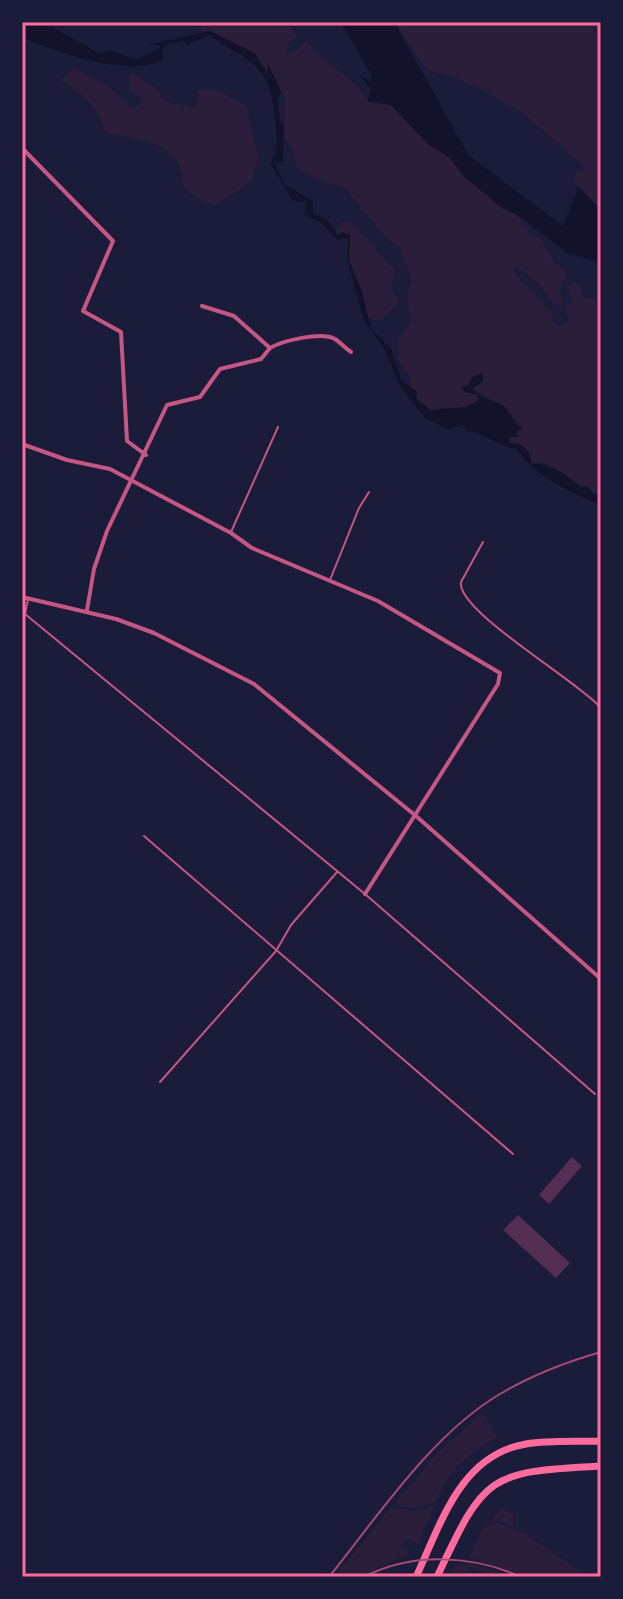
<svg xmlns="http://www.w3.org/2000/svg" width="623" height="1599" font-family="Raleway,sans-serif">
	<style>
		.green { fill: #2a1e3b }
		.water { fill: #12122b }
		.building { fill: #542f53 }
		.lines { fill: none; stroke-linecap: round; stroke-linejoin: round }
		.service { stroke: #c65784; stroke-width: 2 }
		.minor { stroke: #c65784; stroke-width: 4 }
		.primary { stroke: #ff6b9d; stroke-width: 7 }
		.rail { stroke: #a44b75; stroke-width: 2 }
		.neatline { fill: none; stroke: #ff6b9d; stroke-width: 3 }
	</style>
	<rect width="100%" height="100%" fill="#1b1b3a"/>
	<path class="green" d="M198,22h90l9,15 -9,6 -2,12 10,-4 10,-12c15,27 50,36 63,64l22,2 38,40 20,12 15,20 38,31 14,6 16,24h8l14,24 13,11 -7,16 2,14 -7,3 -17,-23 -22,-17 -2,4c11,22 36,32 44,57l11,-7 -4,-13 8,-6 -5,-13 4,-5 6,1 6,14 17,2v194c-24,0 -44,-36 -69,-30l-4,-13 -8,-7 -11,-1 2,-7 7,1 -2,-5 5,-5 -15,-19 -34,-19 10,-6v-11l-14,14 -7,1 17,8v6l-12,6 -35,3 -15,-11 -6,-10 1,-10 -12,-19v-23l12,-14 -4,-26 5,-17 -12,-31 -17,-14 -38,-47 -27,-8 -21,-12 -3,-16 -11,-16 2,-37 -16,-33 -1,9 -13,-21 -10,-7 -35,-16h-9z
		M394,22h207v188l-27,-29 2,-9 7,-2 -1,-6 -57,-49 -44,-26 -29,-13 -24,-5z
		M74,68l34,18 25,23 11,-8 -16,-12 3,-16 22,13 14,16 30,6 1,-18h20l28,16 12,53 -6,22 -37,25c-51,-20 -20,-23 -42,-49 -15,-17 -45,-21 -67,-24 -9,-27 -22,-38 -46,-53z
		M343,221l8,1 44,48 -4,19 7,10 -1,6 -17,16 -13,-3 -5,-26 -13,-32 1,-25 -8,-3 -4,4 -2,-5z
		M480,1414l5,2 12,22c-29,15 -50,34 -62,65l-21,5 -20,-3 41,-50z
		M435,1505l-17,39 -12,-5 -5,9 7,4 -2,3 -46,22h-26l56,-69 29,3z
		M502,1508l11,6v12l-15,-5 -9,2z
		M497,1523l24,8 68,46h-59l-61,-19 14,-30z
		M472,1563l41,14h-22l-20,-10 -5,10h-16l5,-12z"/>
	<path class="water" d="M22,22l30,5 48,27 10,-4 26,10 24,-12 -1,-3h-12l63,-14 45,23 13,20 -1,-13 14,31 -3,7 2,24h4l-1,39h-9l11,23 28,16v12l15,8 10,15 4,-4 8,3 -1,25 13,32 9,36 20,21 10,31 16,12 -1,7 15,11 35,-3 12,-6v-6l-13,-3 -4,-5 7,-1 4,-9 10,-4 1,8 -11,8 10,8 21,8 15,21 5,2 -7,4 2,5 -7,-1 -2,7 11,1 8,7 4,13c13,-2 39,12 48,23l8,-1 5,8h8v12c-29,-15 -68,-29 -84,-57 -19,-2 -30,-16 -50,-18l-3,-6 -16,4 -23,-11 -25,-32 -15,-36 -22,-32 -15,-57v-24l-10,3 -17,-18 -17,-7 3,-13 -14,-1 -23,-38c9,-14 7,-25 5,-42 -3,-57 -23,-57 -66,-86l-22,10 -3,-4 -15,2 -7,7 1,9c-30,21 -109,-8 -141,-22z
		M341,22h53l75,134 94,70 15,-38 3,2 20,20v52l-32,-8 -53,-40 -14,-6 -38,-32 -15,-19 -20,-12 -38,-40 -23,-4 3,-12 -10,-12 10,3 1,-4z"/>
	<path class="building" d="M572,1157l10,9 -33,38 -10,-9z
		M518,1215l52,48 -14,15 -53,-48z"/>
	<g class="lines">
		<path class="service" d="M231,532l47,-105
			M483,542l-22,40c-5,29 120,101 140,126
			M330,580l29,-72 10,-16
			M28,599l-3,15 340,280 230,200
			M144,836l369,318
			M160,1082l116,-131 15,-26 46,-53"/>
		<path class="minor" d="M22,148l91,93 -30,70 38,21 6,109 19,14
			M202,306l32,10 36,32c12,-7 51,-17 65,-9 6,4 10,9 16,13
			M22,444l45,16 43,9 121,64 21,15 126,53 122,72 -2,11 -133,210
			M22,597l94,22 38,14 100,51 162,132 185,163
			M87,610l7,-41 13,-38 60,-126 33,-8 20,-28 41,-10 9,-11"/>
		<path class="primary" d="M416,1577c25,-53 44,-122 110,-133 24,-4 51,-2 75,-3
			M437,1577c48,-103 51,-105 164,-111"/>
		<path class="rail" d="M329,1577c49,-61 103,-143 171,-183 32,-19 66,-32 101,-42
			M364,1577c48,-25 109,-22 157,0"/>
	</g>
	<rect width="623" height="1599" fill="none" stroke="#1b1b3a" stroke-width="48"/>
	<rect x="24" y="24" width="575" height="1551" class="neatline"/>
</svg>
